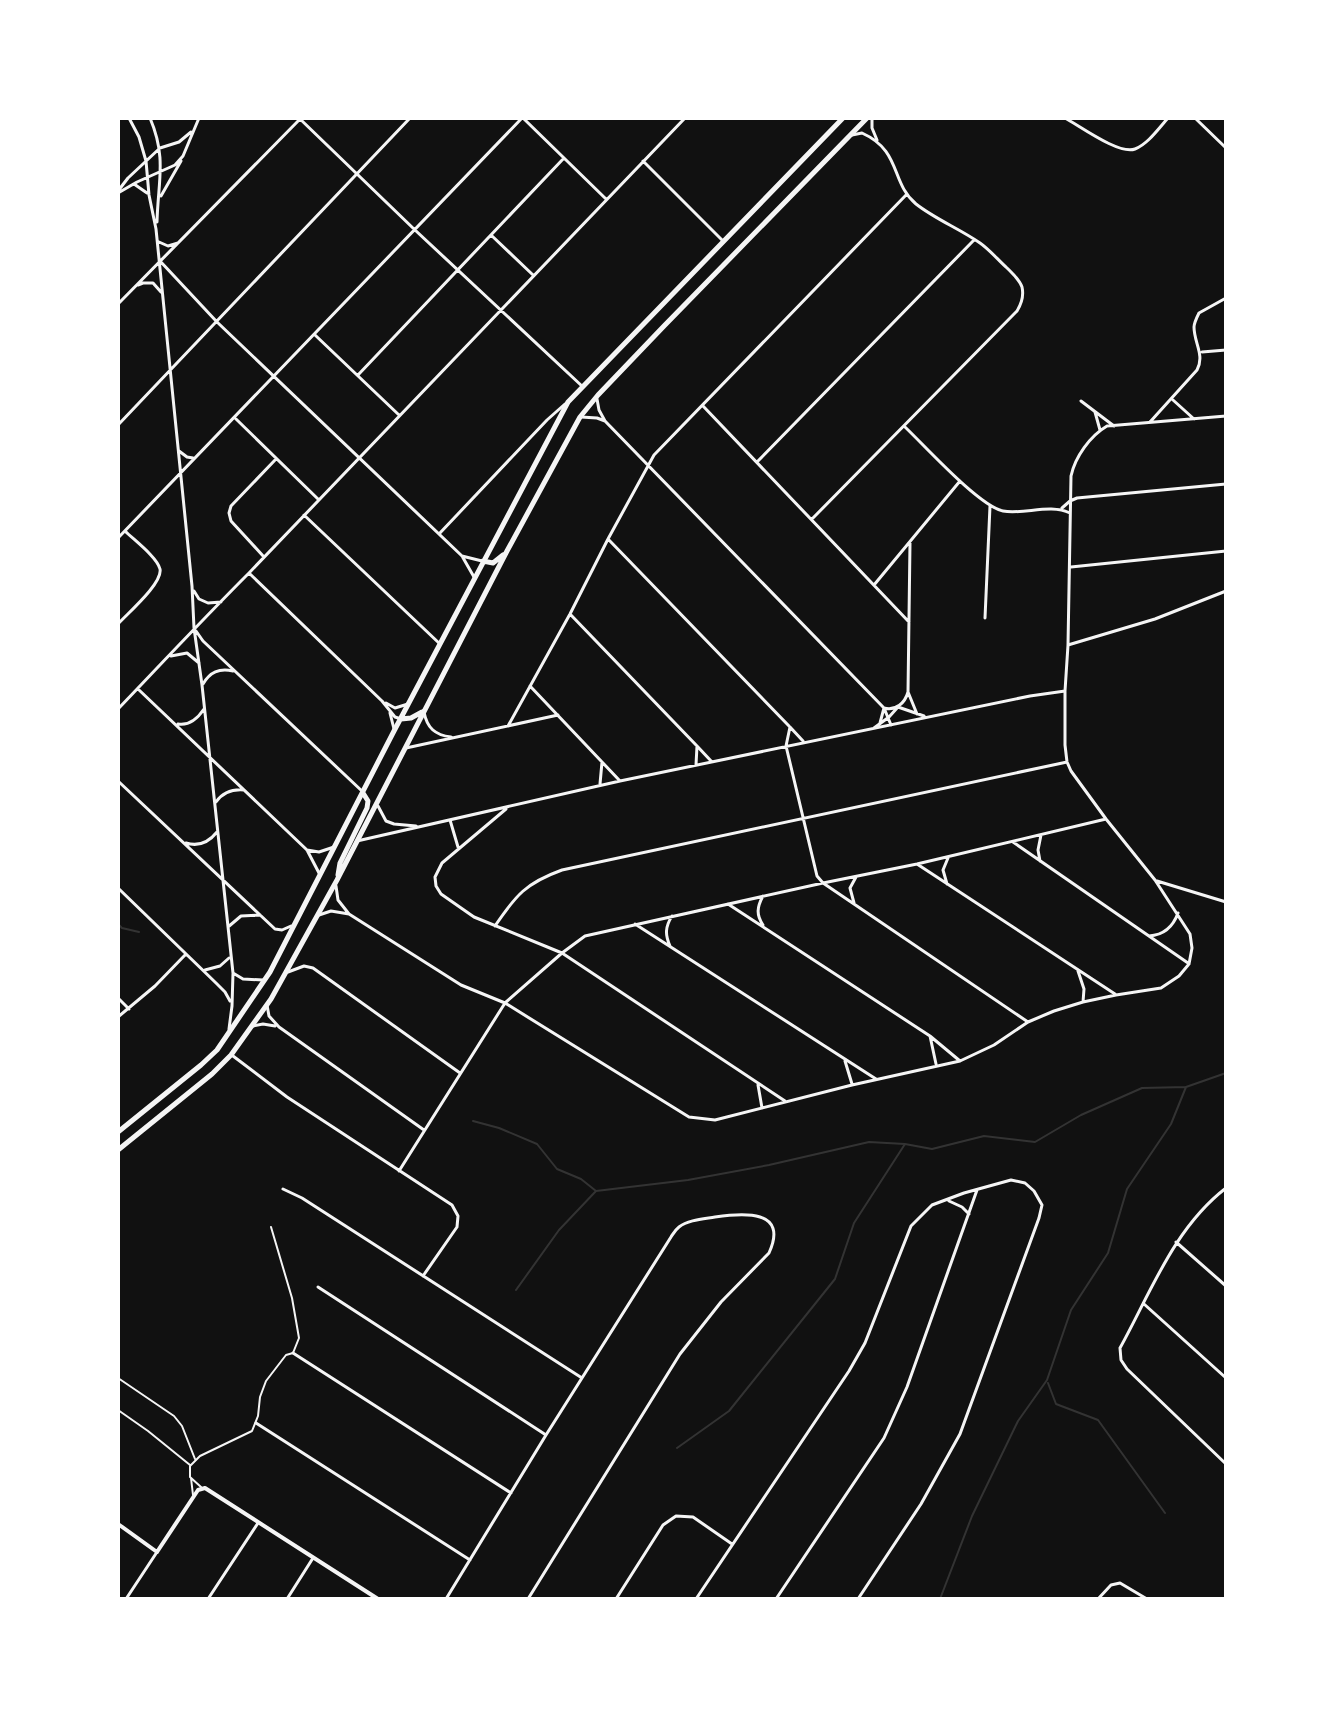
<svg xmlns="http://www.w3.org/2000/svg" width="1344" height="1717" font-family="Signika,sans-serif">
	<style>
		.lines { fill: none; stroke-linecap: round; stroke-linejoin: round }
		.stream { stroke: #333; stroke-width: 2 }
		.service { stroke: #f5f5f5; stroke-width: 2 }
		.minor { stroke: #f5f5f5; stroke-width: 3 }
		.tertiary { stroke: #f5f5f5; stroke-width: 4 }
		.secondary { stroke: #f5f5f5; stroke-width: 5 }
	</style>
	<rect width="100%" height="100%" fill="#111"/>
	<g class="lines">
		<path class="stream" d="M118,924l4,4 17,4
			M473,1121l26,7 38,16 20,25 24,10 15,12
			M516,1290l43,-60 37,-39 92,-11 81,-15 100,-23 36,2 27,5 52,-13 51,6 46,-27 61,-27 44,-1
			M1048,1383l8,21 42,16 67,93
			M677,1448l52,-37 106,-132 19,-56 51,-79
			M940,1599l32,-83 46,-95 29,-41 24,-70 37,-57 19,-64 44,-65 15,-37 40,-14"/>
		<path class="service" d="M118,1378l56,38 8,10 13,33
			M118,1410l30,21 42,34
			M191,1478l2,17
			M201,1487l-11,-10v-11l10,-10 52,-25 6,-15 2,-19 6,-16 20,-26 7,-2 6,-15 -7,-40 -21,-71"/>
		<path class="minor" d="M129,118l10,19 7,24 3,34 7,34 36,357 2,42 8,57 31,288 -1,33 -3,23
			M150,118c17,40 8,63 7,104
			M299,118l116,112 168,157
			M523,118l83,81
			M872,118v10l5,12
			M1065,118c15,8 54,37 70,31 13,-5 24,-21 33,-31
			M1195,118l31,30
			M643,161l80,80
			M134,184l13,9
			M118,191l10,-13 32,-30 19,-6 12,-10
			M118,193l19,-11 38,-17 8,-9 16,-38
			M161,196l20,-35
			M491,235l42,40
			M159,242l9,4 10,-3
			M160,261l57,61 245,234 12,21
			M138,285l5,-2h10l8,9
			M118,304l183,-186
			M315,335l84,80
			M1202,352l24,-2
			M358,375l206,-217
			M597,399l2,11 6,11 279,287 7,17
			M1173,400l21,19
			M1081,401l33,25
			M703,406l206,216
			M1095,412l5,18
			M581,417l16,1 8,3
			M236,419l83,81
			M1150,422l47,-52c8,-15 -3,-27 -3,-43 0,-4 3,-10 5,-14l27,-15
			M118,425l292,-307
			M905,427c20,19 74,79 98,84 21,4 47,-8 67,2
			M179,451l8,6 6,1
			M757,462l217,-222
			M1062,508l8,-7 7,-3 149,-14
			M304,515l136,129
			M812,519l205,-208c5,-8 7,-15 5,-24 -3,-8 -9,-13 -15,-19 -9,-8 -17,-18 -27,-25 -20,-14 -45,-24 -64,-39 -26,-22 -14,-53 -54,-71l-10,2
			M439,534l108,-114 18,-16
			M118,538l404,-420
			M608,539l181,187
			M462,556l20,5
			M264,557l-33,-36 -2,-8 2,-7 45,-47
			M1071,567l155,-16
			M249,573l133,128 13,16 6,2
			M874,585l86,-104
			M194,591l5,8 9,4 13,-1
			M570,614l127,132
			M985,618l5,-112
			M118,624c10,-11 45,-41 42,-55 -3,-12 -26,-29 -35,-38
			M196,631l7,10 160,151
			M1068,645l87,-26 71,-28
			M171,656l16,-3 12,10
			M203,684c7,-12 16,-16 30,-13
			M530,686l72,76
			M138,689l169,161 12,23
			M908,692l9,22
			M386,703l9,5 13,-4
			M884,708c12,3 21,-5 24,-16l2,-149
			M118,709c43,-45 86,-91 131,-136l436,-455
			M424,712c3,16 11,23 27,25
			M390,713l4,16
			M880,723l4,-15
			M178,724c12,2 20,-6 26,-15
			M508,726l62,-112 38,-75 46,-84 253,-261
			M874,728l15,-11 9,-10 26,9
			M803,741l-13,-14 -4,19 31,130 6,7 205,139
			M406,748l152,-33
			M696,765l1,-19 15,16
			M118,781l157,148 7,1 9,-4
			M600,784l2,-22 18,19
			M216,802c7,-10 16,-13 28,-12
			M378,806l8,15 8,3 22,2
			M506,809l-64,54 -7,14 1,9 5,8 33,23 88,36 223,148
			M450,820l8,27
			M357,841l263,-60 410,-85 35,-5
			M1013,842l175,121
			M186,843c13,4 23,-1 31,-11
			M307,850l12,2 15,-5
			M1040,861l-2,-11 3,-15
			M917,864l198,130
			M1157,881l69,21
			M947,884l-4,-14 5,-12
			M336,886l2,14 11,14
			M118,888l98,95 9,9 5,9
			M763,896c-6,11 -7,19 0,29
			M854,903l-4,-15 6,-11
			M728,904l202,132 30,25
			M319,915l12,-4 18,3 112,71 44,18 184,114 26,3 137,-35 108,-24 34,-16 34,-23 26,-11 29,-9 33,-7 45,-7 18,-12 10,-12
			M635,924l241,155
			M495,926c21,-31 31,-43 67,-56l505,-108
			M228,927l13,-11 19,-1
			M1149,936c15,-1 24,-9 29,-23
			M670,946c-5,-11 -5,-19 2,-30
			M1189,964l3,-16 -2,-14 -35,-54 -49,-61 -35,-48 -4,-9 -2,-17v-54l3,-46 3,-169c4,-19 19,-40 36,-50l119,-10
			M205,970l15,-4 9,-8
			M1078,971l6,18 -1,13
			M288,972l16,-6 9,2 147,105
			M233,973l10,6 20,1
			M118,998l11,11
			M267,1005l2,11 10,11 145,103
			M118,1017l37,-31 31,-32
			M253,1026l10,-2 12,2
			M930,1036l6,28
			M233,1056l54,41 165,108 6,11 -1,11 -34,49
			M845,1061l7,23
			M758,1085l4,23
			M399,1171l106,-168 57,-50 23,-17 238,-53 94,-19 189,-45
			M1226,1188c-52,40 -75,104 -106,160l1,12 6,9 99,95
			M283,1189l19,9 280,180
			M949,1201l13,6 7,7
			M1176,1242l50,44
			M318,1287l228,148
			M1144,1304l82,74
			M293,1353l218,140
			M256,1423l214,137
			M126,1599l31,-47
			M208,1599l50,-76
			M287,1599l26,-41
			M446,1599l100,-164 125,-198c2,-3 4,-7 8,-10 9,-7 24,-8 36,-10 28,-4 74,-8 54,36l-48,49 -41,52 -152,245
			M616,1599l47,-74 13,-9 17,1 39,27
			M696,1599l153,-228 16,-28 46,-117 21,-21 32,-12 47,-13 14,3 9,8 8,14 -3,13 -79,216 -39,70 -63,95
			M776,1599l108,-161 23,-51 70,-197
			M1098,1599l13,-14 9,-2 27,16"/>
		<path class="tertiary" d="M118,1524l39,28 41,-62 7,-2 173,111"/>
		<path class="secondary" d="M483,561l10,2 10,-8
			M401,719l10,-1 11,-6
			M338,875l2,-12 27,-55 1,-7 -5,-8
			M118,1132l83,-67 16,-15 53,-78 124,-241 174,-329 275,-284
			M118,1150l94,-76 19,-19 40,-56 66,-119 170,-329 73,-134 18,-22 66,-69 203,-208"/>
	</g>
	<rect width="1344" height="1717" fill="none" stroke="#ffffff" stroke-width="240"/>
</svg>
